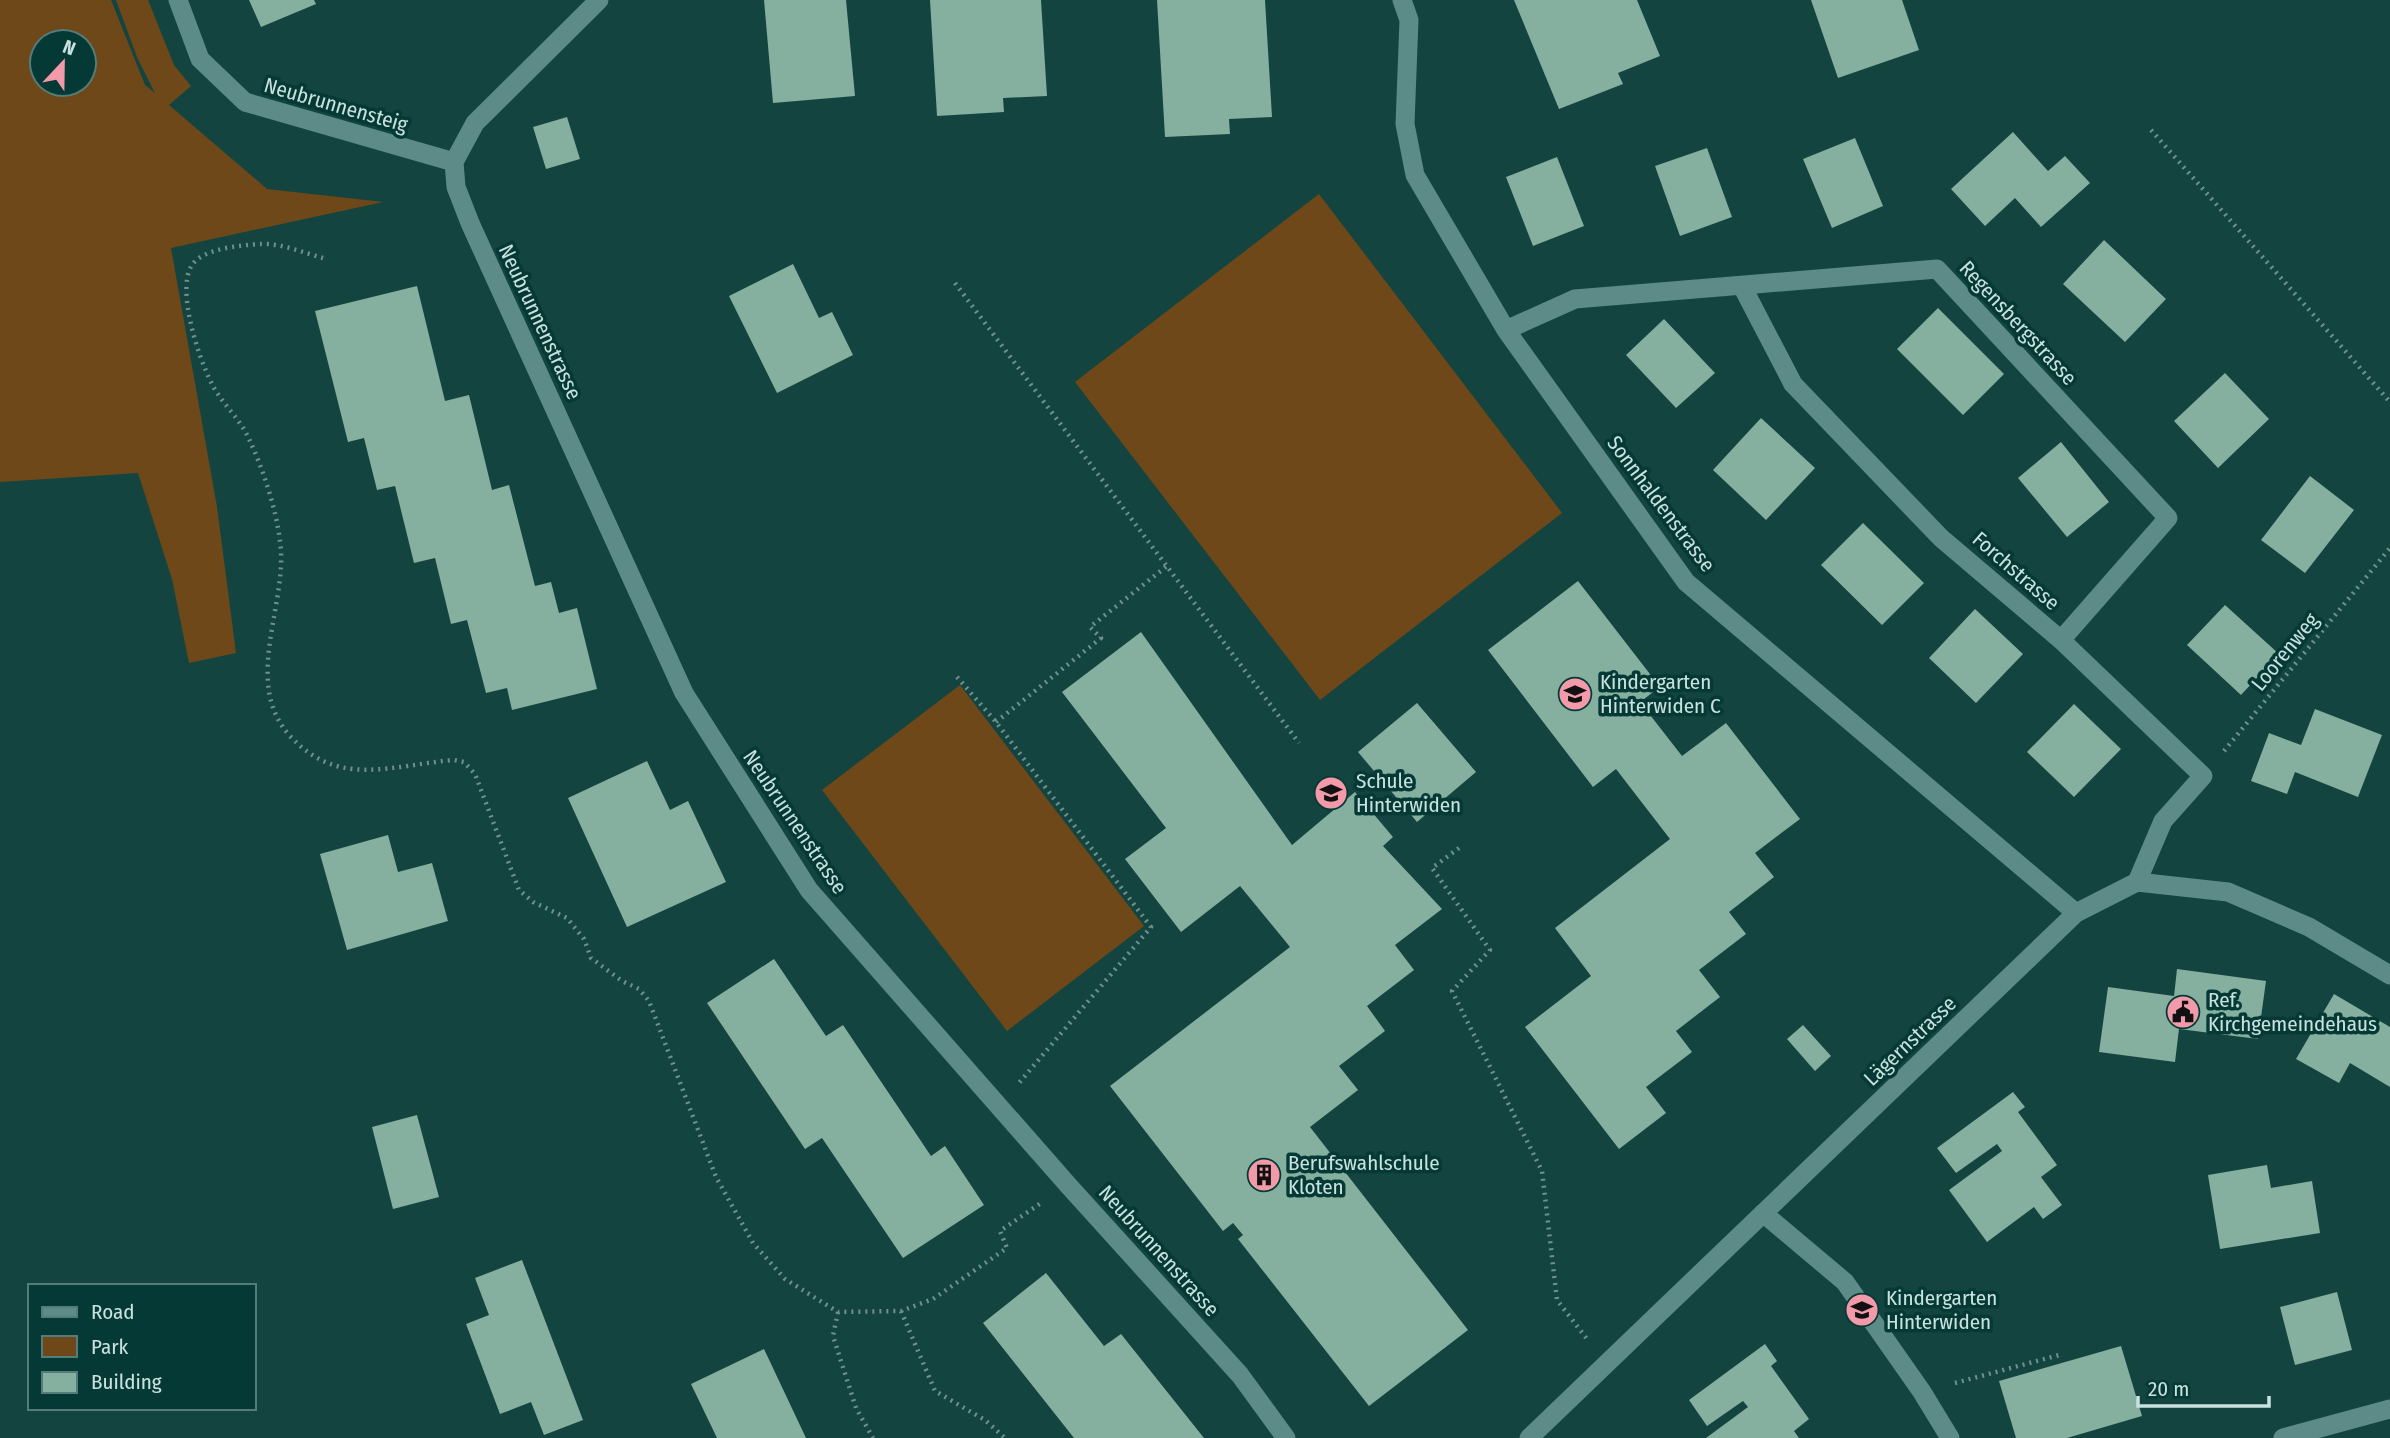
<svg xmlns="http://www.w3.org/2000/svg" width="2390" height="1438" font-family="'Fira Sans Condensed',sans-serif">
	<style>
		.green { fill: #6f4819; fill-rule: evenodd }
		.building { fill: #85af9e }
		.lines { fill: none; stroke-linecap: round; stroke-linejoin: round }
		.path { stroke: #6d918e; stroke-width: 4.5; stroke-dasharray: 2 5; stroke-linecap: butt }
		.minor { stroke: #5d8b87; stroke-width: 19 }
		.labels { text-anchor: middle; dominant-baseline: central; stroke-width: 7; stroke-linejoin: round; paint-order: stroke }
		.street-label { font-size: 21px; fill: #cae2df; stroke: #053936 }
		.poi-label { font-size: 21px; fill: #cae2df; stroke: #053936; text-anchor: start }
	</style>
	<rect width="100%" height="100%" fill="#144440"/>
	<path class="green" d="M0,0h111l34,85 10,8 -18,-36 -21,-57h32l26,65 17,21 -22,19 98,84 116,13 -212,46 46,259 19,146 -47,10 -17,-84 -34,-106 -138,9zM84,42v42h-42v-42z
		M1319,194l243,319 -242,187 -245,-318z
		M960,685l184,241 -137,105 -185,-241z"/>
	<path class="building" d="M249,0h65l2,4 -55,23z
		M764,0h82l9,96 -82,7z
		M930,0h111l6,96 -44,2 1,14 -67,4z
		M1157,0h108l7,117 -43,2 1,15 -65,3z
		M1514,0h123l23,56 -42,17 5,11 -64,25z
		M1811,0h91l17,50 -81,28z
		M567,117l13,42 -34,10 -13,-42z
		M2013,132l35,39 17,-15 25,27 -49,44 -26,-29 -30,28 -34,-37z
		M1855,138l28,68 -51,22 -29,-69z
		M1707,148l25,69 -52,19 -25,-70z
		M1557,157l27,69 -51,20 -27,-69z
		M2104,240l62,59 -41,43 -62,-58z
		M793,264l26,54 13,-6 21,43 -76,38 -48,-97z
		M417,286l28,115 24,-6 23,95 17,-5 26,101 16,-4 8,31 18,-5 20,81 -85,21 -5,-22 -21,5 -19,-73 -16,4 -16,-66 -21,5 -19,-77 -18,4 -13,-52 -16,4 -33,-131z
		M1938,308l66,66 -41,41 -66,-66z
		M1664,319l51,54 -39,35 -50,-53z
		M2225,373l44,46 -51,49 -44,-47z
		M1761,418l54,50 -49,52 -53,-50z
		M2061,442l48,60 -42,35 -49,-59z
		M2310,476l44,34 -49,63 -44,-33z
		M1863,523l61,60 -42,42 -61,-60z
		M1578,581l82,106 -20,15 42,54 44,-33 74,96 -45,34 19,24 -45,35 17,22 -47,36 21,27 -44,34 16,21 -46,35 20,26 -47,36 -94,-122 66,-51 -36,-48 115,-89 -54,-70 -23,18 -105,-137z
		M2225,605l54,49 -38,41 -54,-50z
		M1975,609l48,45 -47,49 -47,-45z
		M1141,632l151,213 63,-53 38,45 -10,9 59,63 -47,36 19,25 -47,36 18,25 -46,35 19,24 -48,37 158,203 -99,76 -131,-167 5,-4 -10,-12 -10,8 -113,-145 180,-139 -50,-61 -59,46 -56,-73 41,-31 -104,-136z
		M1417,703l59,69 -59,50 -59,-70z
		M2074,704l47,45 -47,48 -47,-45z
		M2315,709l67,26 -24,62 -63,-25 -8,22 -36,-13 18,-48 32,12z
		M647,761l23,49 18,-9 38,81 -99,45 -59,-129z
		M388,835l10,37 34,-9 16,58 -101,29 -27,-96z
		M774,959l52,77 17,-11 88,131 14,-10 39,59 -81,53 -81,-120 -17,11 -98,-146z
		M2177,969l89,12 -8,58 -79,-10 -4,33 -76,-10 9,-65 66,9z
		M2334,994l56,33v60l-40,-24 -11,20 -43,-24z
		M1803,1025l28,31 -16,15 -28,-32z
		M2013,1092l12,15 -7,5 39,53 -16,12 21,28 -19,14 -9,-12 -47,35 -38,-52 53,-39 -5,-7 -41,29 -19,-25z
		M417,1115l22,82 -46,12 -21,-82z
		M2267,1165l4,23 41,-7 8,52 -100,16 -12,-74z
		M522,1260l61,160 -39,15 -13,-33 -31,12 -34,-90 23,-9 -14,-37z
		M1046,1273l58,73 17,-12 83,104h-130l-91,-115z
		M2337,1292l15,58 -57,15 -15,-58z
		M1765,1344l12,17 -6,5 38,53 -15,12 5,7h-93l42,-31 -5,-6 -36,25 -18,-26z
		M2121,1346l21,70 -75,22h-51l-17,-57z
		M764,1349l42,89h-89l-26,-54z"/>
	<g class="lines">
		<path class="path" d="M2151,130l239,272
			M323,258c-19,-5 -42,-15 -62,-14 -18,1 -58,4 -69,21 -16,24 6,91 19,117 9,20 29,36 38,57 14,30 27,69 31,102 9,62 -39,141 10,195 49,53 101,29 164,24l10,2 11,12 44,116 14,12 34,16 17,21 7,19 31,23 17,8 10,12 67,176 37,66 32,36 53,33 63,-1 32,-12 74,-51 -7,-17 41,-28
			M955,283l344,460
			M957,677l39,45 155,205 -132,156
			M996,722l105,-84 -11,-11 77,-61
			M2224,751l166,-203
			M1459,848l-27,20 58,82 -38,41 90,180 15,129 30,39
			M901,1311l34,80 50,29 20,18
			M838,1312l-5,24 23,72 17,30
			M1955,1383l108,-29"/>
		<path class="minor" d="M178,0l22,59 45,43 209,60
			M1402,0l7,20 -4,104 10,51 91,155 180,252 390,331
			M454,162l2,25 14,36 214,470 125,197 259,295 172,190 46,63
			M454,162l21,-39 124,-123
			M1742,286l51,98 148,154 120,102 142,136 -40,45 -26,61
			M1506,330l69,-31 362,-30 231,249 -107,122
			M1763,1213l82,69 77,110 28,46
			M1529,1438l547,-525 61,-31 91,10 81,35 81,48
			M2283,1438l107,-29"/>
	</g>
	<defs>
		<symbol id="school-disc" viewBox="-11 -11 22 22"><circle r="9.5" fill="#f39aaa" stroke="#053936"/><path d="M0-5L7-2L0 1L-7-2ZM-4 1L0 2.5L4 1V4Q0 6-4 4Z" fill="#111"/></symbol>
		<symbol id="civic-disc" viewBox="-11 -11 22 22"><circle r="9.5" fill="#f39aaa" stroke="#053936"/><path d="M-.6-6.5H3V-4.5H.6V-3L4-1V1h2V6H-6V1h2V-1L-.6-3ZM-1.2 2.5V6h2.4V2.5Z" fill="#111"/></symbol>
		<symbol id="building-disc" viewBox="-11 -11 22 22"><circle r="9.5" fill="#f39aaa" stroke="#053936"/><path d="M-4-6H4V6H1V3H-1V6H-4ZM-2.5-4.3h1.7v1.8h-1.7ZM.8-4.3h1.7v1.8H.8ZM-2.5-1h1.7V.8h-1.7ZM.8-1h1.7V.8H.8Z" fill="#111"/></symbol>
	</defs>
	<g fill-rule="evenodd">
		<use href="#school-disc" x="1556" y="675" width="38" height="38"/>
		<use href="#school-disc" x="1312" y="774" width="38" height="38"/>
		<use href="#civic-disc" x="2164" y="993" width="38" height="38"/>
		<use href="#building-disc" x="1245" y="1156" width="38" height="38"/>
		<use href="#school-disc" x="1843" y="1291" width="38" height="38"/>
	</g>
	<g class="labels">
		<g class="street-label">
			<text transform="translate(336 105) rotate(16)">Neubrunnensteig</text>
			<text transform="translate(540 322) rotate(65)">Neubrunnenstrasse</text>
			<text transform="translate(2018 323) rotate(47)">Regensbergstrasse</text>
			<text transform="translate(1661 504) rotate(53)">Sonnhaldenstrasse</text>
			<text transform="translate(2016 571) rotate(41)">Forchstrasse</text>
			<text transform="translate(2285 652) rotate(-51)">Loorenweg</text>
			<text transform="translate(795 822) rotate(56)">Neubrunnenstrasse</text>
			<text transform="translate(1910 1041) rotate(-44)">Lägernstrasse</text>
			<text transform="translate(1159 1251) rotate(48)">Neubrunnenstrasse</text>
		</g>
		<g class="poi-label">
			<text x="1600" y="682">Kindergarten<tspan x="1600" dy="24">Hinterwiden C</tspan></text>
			<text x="1356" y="781">Schule<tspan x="1356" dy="24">Hinterwiden</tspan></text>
			<text x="2208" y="1000">Ref.<tspan x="2208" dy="24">Kirchgemeindehaus</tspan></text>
			<text x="1288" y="1163">Berufswahlschule<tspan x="1288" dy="24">Kloten</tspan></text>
			<text x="1886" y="1298">Kindergarten<tspan x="1886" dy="24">Hinterwiden</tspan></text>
		</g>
	</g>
	<rect x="28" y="1284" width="228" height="126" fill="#053936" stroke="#547d7a" stroke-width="2"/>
	<rect x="42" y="1307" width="35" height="10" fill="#5d8b87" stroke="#547d7a" stroke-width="2"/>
	<text x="91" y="1319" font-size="21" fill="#cae2df">Road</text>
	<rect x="42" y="1336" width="35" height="21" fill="#6f4819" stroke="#547d7a" stroke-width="2"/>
	<text x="91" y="1354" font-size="21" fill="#cae2df">Park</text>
	<rect x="42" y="1372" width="35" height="21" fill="#85af9e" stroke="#547d7a" stroke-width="2"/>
	<text x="91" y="1389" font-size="21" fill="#cae2df">Building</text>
	<g transform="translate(63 63) rotate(22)"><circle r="33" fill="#053936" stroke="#547d7a" stroke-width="2"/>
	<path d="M0-5L12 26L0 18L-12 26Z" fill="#f39aaa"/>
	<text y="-10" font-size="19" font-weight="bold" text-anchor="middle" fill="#cae2df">N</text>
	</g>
	<path d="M2138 1396v10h131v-10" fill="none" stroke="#cae2df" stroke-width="3.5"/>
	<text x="2148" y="1396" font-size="21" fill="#cae2df" stroke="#053936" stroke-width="5" paint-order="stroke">20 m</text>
</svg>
